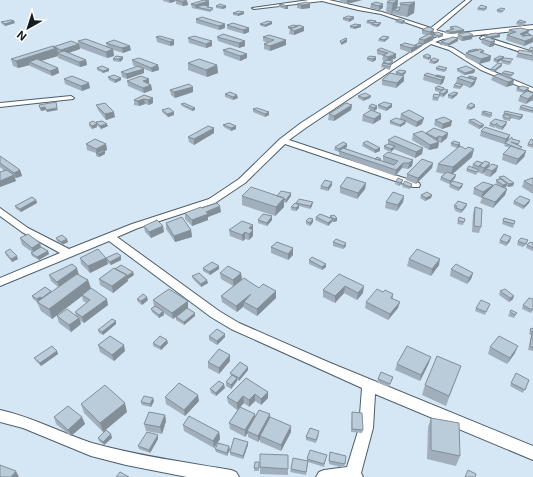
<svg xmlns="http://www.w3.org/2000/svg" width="533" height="477" font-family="Inter,sans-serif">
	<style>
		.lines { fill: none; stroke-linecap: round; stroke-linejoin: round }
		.minor-casing { stroke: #4e5e6a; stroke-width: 2 }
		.minor { fill: #fff; fill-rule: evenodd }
		.wall { fill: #a0afbb }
		.shaded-wall { fill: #828e98 }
		.building { fill: #bacbd9; stroke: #828e98 }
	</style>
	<rect width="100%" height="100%" fill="#d5e7f5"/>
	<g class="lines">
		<defs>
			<path id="minor" d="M309,0h20l53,12 49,16 35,-28h5l-35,30 14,4 83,-9v4l-90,10 -8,3 18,6 32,20 48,20v4l-52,-22 -32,-20 -18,-6 -124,83 -18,13 130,43 1,2 -1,2h-6l-128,-43 -40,39 -30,20 -77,25 -21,9 102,74 20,12 89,39 205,84v14l-158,-66 -2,34 -12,45 2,4h-47l3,-5 5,-2 23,-3 12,-39 3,-40 -131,-59 -20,-12 -102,-76 -109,45v-8l60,-25 -38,-21 -22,-16v-8l28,20 41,21 63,-25 77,-25 30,-20 41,-40 21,-16 127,-82 14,-6 -61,-21 -23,-4 -36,-9 -68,8 -2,-1z
				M483,36l50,16v4l-52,-17 -1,-1z
				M71,96l3,2 -1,1 -73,8v-4z
				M0,410c33,7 61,23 92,33 46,13 93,19 139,27l5,2 3,5h-52l-61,-12 -35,-9 -68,-28 -23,-6z"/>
		</defs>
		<use href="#minor" class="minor-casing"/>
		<use href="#minor" class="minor"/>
	</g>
	<path class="wall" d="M163,0h12l1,1 -6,2 -7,-2z
		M176,0l11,1 1,4 -5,1 -7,-2z
		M340,0h22l-15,4 -7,-2z
		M398,0l-1,8 3,-1v-4l15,-1 -1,11 -7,4 -15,-3v-1l-1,1 -5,-1 1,-11z
		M209,1v4l-2,1 3,2h3v2l-3,2 -18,-4 -1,-4z
		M297,4h13v4l-9,1 -4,-1z
		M371,4h12v4l-4,2 -9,-2z
		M279,5l9,4h-3l-6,-2z
		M216,6l10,2 -4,1 -6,-1z
		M487,7v2l-3,2 -7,-1 1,-2z
		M497,10l7,1 -3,2 -4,-1z
		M233,13l11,1 -6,2 -5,-1z
		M354,17v2l-5,3 -6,-2v-2z
		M196,19l29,9 -6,2 -23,-7z
		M396,20l9,1v2l-4,1 -6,-2z
		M367,21h9v1l4,3 -3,2 -5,-1v-1l-6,-2z
		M1,22l14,1 -10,3 -3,-2z
		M272,22v2l-7,3 -4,-1 -1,-2z
		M517,22l9,2 -4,2 -6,-2z
		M227,25l22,3v4l-5,2 -17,-5z
		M361,25v2l-7,2 -4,-1v-2z
		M288,27l16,4 -10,4 -5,-1 1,-5h-2z
		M428,27l5,7h10v2l-5,2 -4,-2 -1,4 -10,5 -1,1 -11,7 -11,-4v-4h15l3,-2 1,-4 7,-4 -4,-1v-4z
		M450,27l14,3v2l-15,2 -4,-1 1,-2 4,-1z
		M509,30h20l-1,4 5,2v6l-9,4 -18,-6 1,-5h1z
		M458,34l14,5 -10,2 -4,-2v2l-10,5 -8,-1 1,-3 16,-4z
		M486,35h14v2l-9,1 3,8 -5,1 -8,-4 1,-4 4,-1 -1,-1z
		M156,37l18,3v5l-4,1 -13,-4z
		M217,37l28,4v5l-6,2 -21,-7z
		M263,37l23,8 -16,6 -6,-2v-5l3,-1 -4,-2z
		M389,37l-1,2 -4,3 -6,-1 1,-2z
		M188,38l24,8 -6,2 -17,-5z
		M78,41l29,6 -1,-4 25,7 -8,3 -10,-3 1,6 -7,2 -27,-10v1l-11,4 17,7 1,5 -7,2 -22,-9v-2l-17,5 17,7 1,5 -7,3 -22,-10v-1l-12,3 -5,-2 -2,-7 42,-12 26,-3z
		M533,48v13l-17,-4 2,-4 10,-2v-1z
		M223,50l24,4v4l-7,3 -16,-6z
		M377,50l19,4v4l-6,2 2,3 -2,2h1l-1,5 -9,-3 2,-5 2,-1 -3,-1 1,-4 -6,-2z
		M468,51h16l-1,2 8,3 -1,5 -11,3 -14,-7 1,-4 2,-1z
		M423,56l8,2 -3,2 -5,-2z
		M504,57l-1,2 9,3 -3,3 -8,-2 1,-3 -5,3 -4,-2 1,-2z
		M367,58l9,2 -4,2 -5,-2z
		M113,59h10l-3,3 -7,-1z
		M132,60l26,5 1,5 -7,2 -8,-3v4l-17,6 -5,-2 -1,-5 15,-5 -3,-2z
		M430,60l8,2 -4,2 -5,-1z
		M188,63l29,2 1,8 -11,4 -19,-7z
		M502,66l-8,6 -4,-1 1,-2z
		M97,68l12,3 -6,2 -6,-3z
		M436,68h11l-1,3 -2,1 -8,-2z
		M457,69l18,1 -1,3 -10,2 -7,-4z
		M406,71l-1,3 -3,2h2v5l-8,7 -14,-3v-5l14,-6v-2z
		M502,73h12l-1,2 -3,3 -6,-2 9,9 -7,2 -15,-7 2,-4 9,-1z
		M424,75l21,2 -2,6 -3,2 -17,-5z
		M108,77l13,1v2l-6,3 -6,-3z
		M457,78h20l-3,7 -4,3 -7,-3 -1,2 -2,2 -7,-1 1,-3 2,-2z
		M64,79l26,9 -8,3 -17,-7z
		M149,79v5l2,1 1,5 -8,3 -16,-7 -1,-5z
		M193,87v5l-18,6 -4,-3 -1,-5z
		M435,88l13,4 -5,5 -4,-1 -1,5 -6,-1 1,-3 6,-2 1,-3 -5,-1z
		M517,88h12l-2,3 6,2v8h-2l1,-1 -6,4 -8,-3 2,-5 4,-3 -8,-2z
		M225,94l13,4 -5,2 -8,-3z
		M144,95l9,8 -4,2 -4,-1 -6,2 -5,-1v-5z
		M448,95h9l-5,4 -4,-1z
		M358,96l12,2 -7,3 -5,-3z
		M181,104l14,6 -3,1 -10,-5z
		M96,105l19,12 -9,3 -8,-10z
		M352,105l-1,5 -17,11 -6,-1 1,-6z
		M378,105l14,2 -6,4 -8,-3z
		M369,106l8,3 -3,2 -6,-2z
		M467,106l8,1 -5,3 -4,-1z
		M520,107l13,1v5l-14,-3z
		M253,109l16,3v3l-4,2 -12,-5z
		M162,110l12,2v3l-6,2 -6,-5z
		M482,112l10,1v3l-2,2 -9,-3z
		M504,113l18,5 -3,2 -8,-2 -1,3 -6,-1 -2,-3z
		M381,114v5l-8,5 -11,-3 1,-6z
		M401,114l21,10 -6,3 -10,-5 -1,2 -5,3 -10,-3v-3l10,-2z
		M435,120l16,6 -9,3 -8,-4z
		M469,120l14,7 -4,2 -11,-6z
		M96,122l12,4 -7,3 -4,-4z
		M89,123l8,1v3l-5,2 -3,-3z
		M490,123l16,2 -4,5 -6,-2v-2l-1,2 -6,-2z
		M223,125l13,4 -5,2 -7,-4z
		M481,131l29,4 -2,5 4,-1 7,5 -1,1 3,5 5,1 -2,6 -8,8 -14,-5 1,-6 7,-6 -6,-2 1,-2h-1l-24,-8z
		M214,133l-20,12 -5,-3 -1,-5z
		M426,133h22l-1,5 -6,5 -2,-1 -1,6 -9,2 -17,-10 1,-6h13z
		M388,140l35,8 -1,6 -7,4 -21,-9 -3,3 -7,-3v-3l4,-2z
		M533,140v8l-6,-2 1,-2z
		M363,143l17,8 -5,2 -13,-7z
		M451,143h9v3l12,11 -19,17 3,1 -1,3 -6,6 -9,-4 1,-3 3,-3 -8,-2 2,-8 22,-18 -3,2 -6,-2z
		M86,144h20l1,6 -3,1 1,3 -6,3 -3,-1v-3l-9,-3z
		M335,147h12l-2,1 30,11h6v2h2v-5l30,4 -1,6 -4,3 -6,-1 -7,8 -56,-20v-4l-5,-2z
		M0,156l20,14 2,6 -6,2h-2l2,3 -16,6v-15l4,-1 -4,-4z
		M433,163l-1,5 -16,16 -10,-4 1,-6z
		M483,163h7l-1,3h9l-2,6 -6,5 -6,-2 1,-3 -3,2 -4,-2 -2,3 -10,-4 1,-2 5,-2 1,-3z
		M499,177l14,9 -5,1 -1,-1 -1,1 -2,1 3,1 -2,6 -12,13 -13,-5 2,-5 -9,-4 1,-6 19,-2h6l-3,-3v-3h2z
		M533,178v16l-11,-7 2,-6z
		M396,181l6,2 -3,3 -4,-2z
		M332,182v3l-4,6 -8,-2 1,-3z
		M366,183l-1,6 -8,10 -17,-6v-6z
		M403,184l9,3 -3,2 -7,-2z
		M450,184l12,3 -4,4 -9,-4z
		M421,195h11l-1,3 -6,3 -5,-3z
		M242,196h49l-5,7 -2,-1v5l-9,9 -33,-11z
		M404,196l-1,6 -6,9 -12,-3 1,-6z
		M36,200l1,3 -16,9 -5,-3 -1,-3z
		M530,200l-1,3 -6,6 -10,-5 1,-3z
		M296,203l16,3 -2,3 -11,-3v2l-3,3 -5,-1v-3l5,-3z
		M467,204l-1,3 -5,6 -6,-2v-2h-1v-3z
		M475,207l6,20 -2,6 -7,-1 1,-19z
		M202,208l19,4 -13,5v3l-16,6 -7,-7v-6z
		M330,216l7,2v3l-4,1 -1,-1 -4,5 -13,-6 1,-3 14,1z
		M504,218l11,3 -2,7 -11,-4z
		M313,219v3l-3,4 -4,-2v-3z
		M258,220h14l-5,6 -9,-3z
		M458,221l6,1 -1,3 -6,-1z
		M166,223l25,7 1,7 -17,5 -9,-13z
		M253,225v11l-4,4 -4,-1 -2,2 -13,-5 -1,-6z
		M144,226h19l1,6 -13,6 -6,-6z
		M511,237l-1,4 -4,5 -7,-3 1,-3z
		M20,238l21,9 7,4 1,3 -10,6 -7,-4 -1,-3 1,-1 -10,-7z
		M56,238l12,4 -6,3 -5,-4z
		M528,240l-1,4 -4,3 -6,-2 1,-4z
		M333,242l13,1v3l-3,3 -10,-3z
		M533,243v8l-7,-3 1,-3z
		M271,247l22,8 -5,5 -17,-7z
		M5,252l13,7 -6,3 -6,-7z
		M121,256v4l-10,5 -4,-3 1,2 -18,9 -9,-9 -1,-6h26z
		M409,259l30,6 -8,11 -24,-10z
		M309,260l17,4v3l-4,3 -13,-6z
		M203,268l16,1 -9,6 -7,-4z
		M115,269l18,3 1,3 -6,4v2l-15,12 -13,-8 -1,-6z
		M451,269l22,4 -2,6 -4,5 -17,-8z
		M220,273h21l1,7 -7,5 24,3 17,3v7l-19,18 -13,-8v-2l-7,6 -15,-10 -1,-6 12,-10 -12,-7z
		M78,274l10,6 3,8 17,17 -24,18 -4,-2 1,3 -10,8 -12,-9 -2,-7 19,-1 -1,-3 12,-9 -4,-2 -1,-5 -30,23 -11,-8 -4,-9 -4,-3 -1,-3 19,-5 1,1 6,-5 -7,-6 -2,-6z
		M339,274l24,19 -6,7 -13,-7 -9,10 -12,-6v-7z
		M192,276l16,7 -7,4 -8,-8z
		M500,291l13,8 -4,3 -10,-7z
		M383,292l10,2v5l5,9 -10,12 -23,-12 1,-6z
		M137,299l11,1 -6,5 -4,-3z
		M533,299v11l-2,3 -9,-4 1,-4z
		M153,300l35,8 7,8 -11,9 -8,-5v-3l-3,2 -9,-6v2l-5,3 -7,-6 -1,-3 3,-3z
		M490,304l-5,11 -10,-4 1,-3z
		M511,310l6,3 -3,5 -6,-2z
		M116,321v3l-13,11 -4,-2 -1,-3z
		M531,328l2,1v22l-5,-1 3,-15 -2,-1z
		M209,336l16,1 -8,8 -8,-5z
		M153,343h15l-7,7 -8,-4z
		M98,345l27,6 -11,10 -14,-9z
		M490,347l25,6 -8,11 -19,-10z
		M57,351l1,3 -17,12 -5,-5 -2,-3z
		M230,361l-11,13 -11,-6v-6z
		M429,363l-9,18 -25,-11 2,-6z
		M461,366l-15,40 -24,-11 3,-10z
		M248,367v3l-9,11 -2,-1v1l-6,8 -5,-3v-4l5,-6 -1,-3z
		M516,373l13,7 -6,13 -13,-7z
		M393,377l-4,10 -12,-5 1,-3z
		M246,378l22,20 -7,7 -6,-4 -6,6 -5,-4 -4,4 15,10 15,-3v4l21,14 -10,19 -21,-9v-3l-2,3 -10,-5v-4l-3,4 -15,-8 -1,-6 10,-15 -2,2 -9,-7 -1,-6z
		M225,388l-9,8 -5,-3 -1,-4z
		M165,397l34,4 -14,15 -19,-12z
		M154,401l-3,6 -9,-2 -1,-3z
		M81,404l46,8 -24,20 -19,-19z
		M352,412l11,18 -1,3 -11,-1z
		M165,415l1,6 -4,13 -16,-3 -2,-7z
		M54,417h28l3,7 -14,12 -15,-12z
		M431,418l29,38 -4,10 -29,-7 1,-32z
		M183,425l36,7 1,7 -6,9 -30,-17z
		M158,435v4l-8,14 -11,-4 -1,-3z
		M319,435l-3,8 -10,-3v-3z
		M98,438h14l-8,7 -5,-4z
		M248,442v3l-5,14 -13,-4v-3z
		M215,449h15l-3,7 -11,-4z
		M330,452l16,4 -2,12 -15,-4z
		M326,458l-2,9 -16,-5 -2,13 -16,-3 1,-3 16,-8v-2z
		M255,462h4v9h-5z
		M260,467l28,2v6l-28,-1z"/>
	<path class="shaded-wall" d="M169,0h6l1,1 -6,2z
		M347,0h15l-15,4z
		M398,0l-1,11 -4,-1 -1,3 -1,1 2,-11z
		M187,1l1,4 -5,1 -1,-4z
		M209,1v4l-10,3 -3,-1v2l-1,-4z
		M415,2l-1,11 -7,4 2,-12z
		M310,4v4l-9,1v-4z
		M383,4v4l-4,2v-4z
		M226,6v2l-4,1v-2z
		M285,7h3v2h-3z
		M244,12v2l-6,2v-2z
		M354,17v2l-5,3v-3z
		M14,21l1,2 -10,3v-2z
		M405,21v2l-4,1 1,-2z
		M272,22v2l-7,3v-2z
		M381,23l-1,2 -3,2v-2z
		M225,24v4l-6,2v-4z
		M361,25v2l-7,2v-2z
		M304,27v4l-10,4v-4z
		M249,28v4l-5,2 -1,-4z
		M434,29l-1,5 -3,2v-4z
		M464,30v2l-15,2 1,-2z
		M529,30l-1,4 -6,6 -2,-6z
		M443,34v2l-5,2 1,-2z
		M434,35l-1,5 -10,5 1,-5z
		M473,35l-1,4 -10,2 1,-4z
		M500,35v2l-11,2v-2z
		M389,37l-1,2 -4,3v-2z
		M458,38v3l-10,5v-2z
		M533,38v4l-9,4 1,-5z
		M347,39v3l-6,3v-2z
		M174,40v5l-4,1v-4z
		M286,40v5l-16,6v-5z
		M212,41v5l-6,2v-4z
		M245,41v5l-6,2v-5z
		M495,41l-1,5 -5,1 2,-5z
		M79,44l1,5 -18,6 -1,-5z
		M423,44l-1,2 -6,4v-3z
		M130,46l1,4 -8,3 -1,-5z
		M417,46l-1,4 -5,3v-5z
		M57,48l1,6 -1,-1 1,3 -25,7 -4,-1 1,3 -12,3 -2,-7z
		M113,49l1,7 -7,2 -1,-6z
		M247,54v4l-7,3v-5z
		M396,54v4l-9,4 1,-5z
		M431,56v2l-3,2v-2z
		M491,56l-1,5 -11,3 2,-5z
		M123,57v2l-3,3 -1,-3z
		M376,57v3l-4,2 1,-3z
		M504,57l-1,2 -6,4v-3z
		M86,60l1,5 -7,2 -1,-5z
		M439,60l-1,2 -4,2v-2z
		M393,61l-1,2 -4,3 1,-2z
		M502,64v2l-8,6 1,-2z
		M158,65l1,5 -7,2 -1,-4z
		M217,65l1,8 -11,4 -1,-7z
		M58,68l1,5 -7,3 -2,-5z
		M109,69v2l-6,2v-2z
		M144,69v4l-17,6 -1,-5z
		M475,70l-1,3 -10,2 1,-2z
		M406,71l-1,3 -4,2 1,-2z
		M404,76v5l-8,7 1,-5z
		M445,77l-2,6 -3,2 1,-5h-1z
		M121,78v2l-6,3v-3z
		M477,78l-3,7 -4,3 2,-5z
		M149,79v5l-6,-3z
		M514,80l-1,5 -7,2 2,-5z
		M89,83l1,5 -8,3 -1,-5z
		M151,85l1,5 -8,3 -1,-5z
		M193,87v5l-18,6 -1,-6z
		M529,88l-1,3 -4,2v-2z
		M448,90v2l-5,5v-3z
		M458,93l-1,2 -5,4v-3z
		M237,95l1,3 -5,2v-3z
		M533,95l-1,5 -6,4 2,-5z
		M371,96l-1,2 -7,3 1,-3z
		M153,98v5l-4,2 -1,-5z
		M144,99l1,5 -6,2 -1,-5z
		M392,104v3l-6,4 1,-3z
		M352,105l-1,5 -17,11v-5z
		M475,105v2l-5,3 1,-2z
		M377,106v3l-3,2v-3z
		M45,107l1,3 -5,1 -1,-3z
		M57,108l1,2 -11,2 -1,-2z
		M195,108v2l-3,1v-2z
		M114,112l1,5 -9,3 -1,-6z
		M174,112v3l-6,2 -1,-3z
		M269,112v3l-4,2v-3z
		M381,114v5l-8,5 1,-5z
		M523,115l-1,3 -3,2 1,-3z
		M424,118l-2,6 -6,3 1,-5z
		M406,121l-1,3 -5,3v-2z
		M452,121l-1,5 -9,3 1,-5z
		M507,122l-1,3 -4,5v-3z
		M97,124v3l-5,2v-3z
		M107,124l1,2 -7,3 -1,-3z
		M484,125l-1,2 -4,2 1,-3z
		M236,126v3l-5,2v-3z
		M214,128v5l-20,12v-6z
		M448,133l-1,5 -6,5 1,-6z
		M510,135l-2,5 -4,4 2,-5z
		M439,136l-2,6 -2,1 1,-5z
		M439,142l-1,6 -9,2 1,-5z
		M460,143v3l-3,2 1,-3z
		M106,144l1,6 -10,4 -1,-5z
		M347,144v3l-7,4h-1v-2z
		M395,146l-1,3 -3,3v-3z
		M380,148v3l-5,2v-3z
		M423,148l-1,6 -7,4 1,-6z
		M474,149l-2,8 -22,19 3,-9z
		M105,151v3l-6,3 -1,-3z
		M526,151l-2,6 -8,8 2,-6z
		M413,160l-1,6 -4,3 1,-6z
		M403,163l-1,5 -7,8 1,-6z
		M433,163l-1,5 -16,16 2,-6z
		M490,163l-2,6h-2l-1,3 -3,2 2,-6z
		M498,166l-2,6 -6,5 2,-6z
		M20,170l2,6 -6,2 -2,-5z
		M14,175l2,6 -16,6v-6z
		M456,175l-1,3 -6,6 1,-3z
		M403,180l-1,3 -3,3 1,-3z
		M332,182v3l-4,6v-3z
		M366,183l-1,6 -8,10 1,-6z
		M514,183l-1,3 -5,1 1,-3z
		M412,184v3l-3,2 1,-2z
		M463,184l-1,3 -4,4 1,-3z
		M507,184l-1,3 -4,1 1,-3z
		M493,185l-1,6 -11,7 2,-6z
		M507,189l-2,6 -12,13 2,-6z
		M291,193v3l-5,7v-3z
		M432,195l-1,3 -6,3 1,-3z
		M404,196l-1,6 -6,9 1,-6z
		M284,198v9l-9,9 1,-9z
		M36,200l1,3 -16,9 -1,-3z
		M530,200l-1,3 -6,6 1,-3z
		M313,202l-1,4 -2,3v-3z
		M467,204l-1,3 -5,6 1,-3z
		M299,205v3l-3,3v-3z
		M220,206l1,6 -13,5v3l-16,6v-6l14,-8z
		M272,216v4l-5,6v-3z
		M337,218v3l-4,1 1,-3z
		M313,219v3l-3,4v-3z
		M333,219l-1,3 -4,4v-3z
		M253,225v11l-4,4v-12z
		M163,226l1,6 -13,6 -2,-6z
		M191,230l1,7 -17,5 -1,-6z
		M245,232v7l-2,2 -1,-6z
		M511,237l-1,4 -4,5 1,-3z
		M67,239l1,3 -6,3 -1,-3z
		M40,243l2,7 -8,4 -2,-6z
		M346,243v3l-3,3 1,-3z
		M293,248v7l-5,5v-6z
		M48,251l1,3 -10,6 -2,-3z
		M17,256l1,3 -6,3 -1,-3z
		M121,256v4l-10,5 -1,-3z
		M106,258l2,6 -18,9 -2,-7z
		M440,259l-1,6 -8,11 1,-7z
		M326,264v3l-4,3v-3z
		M219,266v3l-9,6 -1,-3z
		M77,268l2,7 -19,13 -3,-6z
		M133,272l1,3 -6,4 -1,-3z
		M241,273l1,7 -8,7 -1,-7z
		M473,273l-2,6 -4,5 2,-6z
		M127,275l1,6 -15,12 -1,-7z
		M88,280l3,9 -9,6v1l-30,23 -3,-10z
		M207,280l1,3 -7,4v-3z
		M345,286l-1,7 -9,10v-7z
		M364,286l-1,7 -6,7 1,-7z
		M276,291v7l-19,18v-7z
		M251,294l-7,8v4l-7,6 -1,-6z
		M514,296l-1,3 -4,3 1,-4z
		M40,297l2,3 -4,2 -1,-3z
		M147,297l1,3 -6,5 -1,-4z
		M107,299l1,6 -24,18 -2,-6z
		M188,301v7l-15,11 -1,-6z
		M400,302l-2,6 -10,12 2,-6z
		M163,311l1,4 -5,3v-3z
		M195,313v3l-11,9v-3z
		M79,318l2,6 -10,8 -2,-7z
		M116,321v3l-13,11 -1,-3z
		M225,334v3l-8,8v-4z
		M167,340l1,3 -7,7 -1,-3z
		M124,345l1,6 -11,10 -2,-6z
		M518,346l-3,7 -8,11 3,-6z
		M57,351l1,3 -17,12 -1,-3z
		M230,355v6l-11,13v-6z
		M431,357l-2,6 -9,18 1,-6z
		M248,367v3l-9,11v-3z
		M237,378v3l-6,8v-4z
		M224,384l1,4 -9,8v-3z
		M268,392v6l-7,7v-6z
		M255,394v7l-6,6v-7z
		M198,395l1,6 -14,15 -1,-6z
		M243,396l1,7 -7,7v-7z
		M153,398l1,3 -3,6 -1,-3z
		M125,403l2,9 -24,20 -3,-9z
		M255,414v6l-8,11 1,2 -3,4v-7z
		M270,414v6l-10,16v3l-2,3v-6z
		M165,415l1,6 -4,13 -2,-7z
		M82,417l3,7 -14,12 -3,-6z
		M291,426v6l-10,19v-6z
		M219,432l1,7 -6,9 -1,-7z
		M111,434l1,4 -8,7 -1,-3z
		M158,435v4l-8,14 -1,-3z
		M248,442v3l-5,14v-3z
		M229,446l1,3 -3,7v-3z
		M16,471l3,6h-8z"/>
	<path class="building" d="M176,0h8l3,1 -5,1z
		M204,0l5,1 -14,4 -4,-1z
		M390,0h8l-5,3 -6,-1z
		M306,2l4,2 -9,1 -4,-1z
		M376,2l7,2 -4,2 -8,-2z
		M415,2l-6,3 -9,-1v-1z
		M220,4l6,2 -4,1 -6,-1z
		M282,4l6,3h-3l-6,-2z
		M203,5l6,1 -2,1 6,1 -3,2 -14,-3z
		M481,5l6,2 -3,2 -6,-1z
		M399,7h1l-1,4 -6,-1z
		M501,8l4,1 -3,2 -5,-1z
		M239,11l5,1 -6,2 -5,-1z
		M348,16l6,1 -5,2 -6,-1z
		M202,17l23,7 -6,2 -23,-7z
		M399,19l6,2 -3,1 -6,-2z
		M11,20l3,1 -9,3 -4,-2z
		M370,20l6,1 -3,2 -6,-2z
		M520,20l6,2 -3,1 -6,-1z
		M268,21l4,1 -7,3 -5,-1z
		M375,22l6,1 -4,2 -5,-1z
		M233,23l16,5 -6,2 -16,-5z
		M355,24l6,1 -7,2 -4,-1z
		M293,25l5,1 -5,2 -5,-1z
		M299,25l5,2 -10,4 -4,-2z
		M456,26l8,4 -14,2 -4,-1 8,-2 -4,-2z
		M428,27l6,2 -4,3 -8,-2z
		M521,28l8,2 -9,4 4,1 -2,1 8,-1 3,1v2l-8,3 -18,-6 9,-3 -7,-2 4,-1z
		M437,32l6,2 -4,2 -6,-2z
		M468,32l5,3 -10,2 -5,-3z
		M496,33l4,2 -11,2 -3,-2z
		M527,33l4,2 -7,1 -1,-1z
		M223,34l22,7 -6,2 -22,-6z
		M429,34l5,1 -10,5 -5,-1z
		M269,35l17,5 -16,6 -6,-2 10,-4 -11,-3z
		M160,36l14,4 -4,2 -14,-5z
		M194,36l18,5 -6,3 -18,-6z
		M383,36l6,1 -5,3 -5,-1z
		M453,37l5,1 -10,6 -7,-2 6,-3z
		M489,37l6,4 -4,1 -9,-3z
		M346,38l1,1 -6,4 -1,-2z
		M86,39l27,10 -7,3 -28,-11z
		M114,40l16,6 -8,2 -16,-5z
		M71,41l8,3 -18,6 -8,-3z
		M405,43l12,3 -6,2 -11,-3z
		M419,43l4,1 -7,3 1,-1 -2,-1z
		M53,46l4,2 -41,13 -5,-2z
		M531,47l2,1v3l-5,-1z
		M230,48l17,6 -7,2 -17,-6z
		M381,48l15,6 -8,3 -5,-2 5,-2 -11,-3z
		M476,49l3,1 -9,2 -2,-1z
		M480,49l4,2 -4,1 11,4 -10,3 -15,-6z
		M519,50l14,2v4l-15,-3z
		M64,51l22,9 -7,2 -22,-9z
		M427,54l4,2 -3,2 -5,-2z
		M116,56l7,1 -4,2h-6z
		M370,56l6,1 -3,2 -6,-1z
		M500,56l4,1 -7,3 -3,-1z
		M139,58l19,7 -7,3 -19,-8z
		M434,58l5,2 -5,2 -4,-2z
		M504,58l9,1 -3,3 -9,-2z
		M37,59l21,9 -8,3 -21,-9z
		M199,59l18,6 -11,5 -18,-7z
		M387,60l6,1 -4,3 -6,-2z
		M383,63l8,2 -1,2 -8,-2z
		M498,63l4,1 -7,6 -4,-1z
		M102,66l7,3 -6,2 -6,-3z
		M138,66l6,3 -18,5 -5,-2z
		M439,66l8,2 -3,2 -8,-2z
		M466,66l9,4 -10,3 -8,-4z
		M400,70l6,1 -4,3 -6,-2z
		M505,71l9,2 -3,2 -9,-2z
		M390,73l14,3 -7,7 -15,-3z
		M427,73l17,5 -3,2 -17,-5z
		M499,74l15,6 -6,2 -15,-6z
		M114,75l7,3 -6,2 -7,-3z
		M437,75l8,2 -2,1 -8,-2z
		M72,76l17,7 -8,3 -17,-7z
		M141,76l8,3 -6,2 8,4 -8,3 -16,-7z
		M461,76l15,4 -4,3 -15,-5z
		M470,76l7,2 -2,1 -7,-2z
		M456,83l7,2 -3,2 -6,-2z
		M189,84l4,3 -19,5 -4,-2z
		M438,86l6,2 -2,2 -7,-2z
		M522,86l7,2 -5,3 -7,-3z
		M444,89l4,1 -5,4 -4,-1z
		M527,91l6,2v2l-5,4 -8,-3z
		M230,92l7,3 -4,2 -8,-3z
		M454,92l4,1 -6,3 -4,-1z
		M365,93l6,3 -7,2 -6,-2z
		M434,94l6,1 -2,3 -5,-1z
		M144,95l9,3 -5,2 -4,-1 -6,2 -4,-1z
		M56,102l1,6 -11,2 -1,-3 -5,1 -1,-3z
		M384,102l8,2 -5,4 -9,-3z
		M105,103l9,9 -9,2 -9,-9z
		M184,103l11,5 -3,1 -11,-5z
		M346,103l6,2 -18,11 -5,-2z
		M471,103l4,2 -4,3 -4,-2z
		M372,104l5,2 -3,2 -5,-2z
		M522,105l11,3v3l-13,-4z
		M169,108l5,4 -7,2 -5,-4z
		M257,108l12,4 -4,2 -12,-5z
		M371,110l10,4 -7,5 -11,-4z
		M409,110l15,8 -7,4 -16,-8z
		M484,111l8,2 -2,2 -8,-3z
		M505,111l18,4 -3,2 -16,-4z
		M503,115h6l2,3h-6z
		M444,117l8,4 -9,3 -8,-4z
		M396,118l10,3 -6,4 -10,-4z
		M474,119l10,6 -4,1 -11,-6z
		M495,119l12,3 -5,5 -5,-2v-2l-2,2 -5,-2z
		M93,121l4,3 -5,2 -3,-3z
		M102,121l5,3 -7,2 -4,-4z
		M229,123l7,3 -5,2 -8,-3z
		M208,126l6,2 -20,11 -6,-2z
		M485,127l25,8 -4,4 -25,-8z
		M434,128l14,5 -6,4 -3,-1 -3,2 -10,-5z
		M422,131l17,11 -9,3 -17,-11z
		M395,136l28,12 -7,4 -28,-12z
		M512,137v2l8,2 -2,3 -7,-2 11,5 -3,2 -14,-6z
		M95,139l11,5 -10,5 -10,-5z
		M531,139l2,1v5l-5,-1z
		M367,141l13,7 -5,2 -12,-7z
		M454,141l6,2 -2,2 -7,-2z
		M343,142l4,2 -8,5 -4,-2z
		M388,144l7,2 -4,3 -7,-3z
		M460,146l6,3 2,-2 6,2 -21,18 -15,-3z
		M511,146l15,5 -8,8 -15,-5z
		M343,148l51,17 4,-4 -15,-5 5,-4 25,8 -4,3h-6l-7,7 -57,-19z
		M104,150l1,1 -7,3 -2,-1z
		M0,156l20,14 -6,3 -14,-10z
		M377,157l4,2 -2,1 -4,-1z
		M422,159l11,4 -15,15 -11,-4z
		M477,161l6,2 -4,4 -6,-3z
		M485,161l5,2 -6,5 -5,-2z
		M492,164l6,2 -6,5 -6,-2z
		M469,166l10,4 -2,2 -10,-3z
		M7,170l7,5 -14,6v-9z
		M447,172l9,3 -6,6 -9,-4z
		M504,176l10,7 -5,1 -10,-7z
		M347,177l19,6 -8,10 -18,-6z
		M398,178l5,2 -3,3 -4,-2z
		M532,178h1v8l-9,-5z
		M501,179l6,5 -4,1 -7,-5z
		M325,180l7,2 -4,6 -7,-2z
		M405,181l7,3 -2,3 -7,-3z
		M453,181l10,3 -4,4 -9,-4z
		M483,182l10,3 -10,7 -9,-4z
		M495,184l12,5 -12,13 -13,-5z
		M251,187l33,11 -8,9 -34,-11z
		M281,191l10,2 -5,7 -2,-1v-1l-7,-2z
		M393,192l11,4 -6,9 -12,-3z
		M427,192l5,3 -6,3 -5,-3z
		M520,196l10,4 -6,6 -10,-5z
		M32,197l4,3 -16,9 -5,-3z
		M299,199l14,3 -3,4 -14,-3z
		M458,201l9,3 -5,6 -6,-2 1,-2h-3z
		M217,203l3,3 -14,6 2,2 -16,6 -7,-7 16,-6 1,1z
		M295,203l4,2 -3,3 -5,-1z
		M475,207l7,2 -1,18 -7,-1z
		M263,214l9,2 -5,7 -9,-3z
		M320,214l13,5 -5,4 -12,-6z
		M334,215l3,3 -3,1 -4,-3z
		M182,217l9,13 -17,6 -8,-13z
		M459,217l6,2 -1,3 -6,-1z
		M309,218l4,1 -3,4 -4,-2z
		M504,218l11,3 -1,3 -11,-3z
		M157,220l6,6 -14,6 -5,-6z
		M242,221l11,4 -4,3 4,2 -4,4 -4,-2 -3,3 -13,-5z
		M28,234l12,9 -8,5 -12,-10z
		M504,234l7,3 -4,6 -7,-3z
		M62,235l5,4 -6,3 -5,-4z
		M521,238l7,2 -3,4 -7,-3z
		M336,239l10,4 -2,3 -11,-4z
		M277,242l16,6 -5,6 -17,-7z
		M530,242l3,1v5l-6,-3z
		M41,247l7,4 -11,6 -6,-4z
		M10,249l7,7 -6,3 -6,-7z
		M98,249l8,9 -18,8 -8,-8z
		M417,249l23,10 -8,10 -23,-10z
		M117,253l4,3 -11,6 -4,-4z
		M312,257l14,7 -4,3 -13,-7z
		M212,262l7,4 -10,6 -6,-4z
		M72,264l5,4 -20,14 -8,-7z
		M456,264l17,9 -4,5 -18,-9z
		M121,265l12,7 -6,4v-1l-12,-6z
		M228,266l13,7 -8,7 -13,-7z
		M114,268l13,7 -15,11 -13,-7z
		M199,273l8,7 -6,4 -9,-8z
		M77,274l11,6 -39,29 -12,-7z
		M339,274l25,12 -6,7 -13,-7 -10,10 -12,-6z
		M244,278l15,10 4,-4 13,7 -19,18 -13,-7 7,-8 -15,12 -15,-10z
		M45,287l6,4 -9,7 -2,-1 -3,2 -5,-3z
		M91,288l16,11 -25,18 -7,-5 15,-12 -8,-5z
		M169,289l19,12 -16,12 -19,-13z
		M377,289l6,3 2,-2 8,4 -2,4 9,4 -10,12 -24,-12z
		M505,289l9,7 -4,2 -10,-7z
		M143,294l4,3 -6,4 -4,-2z
		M529,298l4,1v10l-1,1 -9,-5z
		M481,300l9,4 -4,8 -10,-4z
		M155,306l8,5 -4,4 -8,-6z
		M187,308l8,5 -11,9 -8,-5z
		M67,309l12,9 -10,7 -12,-9z
		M511,310l6,3 -2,2 -5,-3z
		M112,319l4,2 -14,11 -4,-2z
		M531,328l2,1v3l-3,-1z
		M217,329l8,5 -8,7 -8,-5z
		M532,333h1v15l-3,-2z
		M110,336l14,9 -12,10 -14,-10z
		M160,336l7,4 -7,7 -7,-4z
		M499,336l19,10 -8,12 -20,-11z
		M52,346l5,5 -17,12 -6,-5z
		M407,346l24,11 -10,18 -24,-11z
		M219,349l11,6 -11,13 -11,-6z
		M437,356l24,10 -12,30 -24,-11z
		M240,362l8,5 -9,11 -9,-5z
		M381,372l12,5 -3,7 -12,-5z
		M516,373l13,7 -4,10 -14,-7z
		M232,375l5,3 -6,7 -5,-3z
		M246,378l22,14 -7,7 -6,-5 -6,6 -6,-4 -6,7 -10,-6z
		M219,381l5,3 -8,9 -6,-4z
		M179,383l19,12 -14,15 -19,-13z
		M105,385l20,18 -25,20 -19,-19z
		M144,396l9,2 -3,6 -9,-2z
		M68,406l14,11 -14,13 -14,-13z
		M240,407l15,7 -10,16 -16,-7z
		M259,410l11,4 -12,22 -11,-5z
		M149,412l16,3 -5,12 -16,-3z
		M352,412l10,1 1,17 -11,-1z
		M189,416l30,16 -6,9 -30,-16z
		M270,417l21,9 -10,19 -21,-9z
		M431,418l28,5 1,33 -29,-6z
		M310,428l9,3 -3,9 -10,-3z
		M106,430l5,4 -8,8 -5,-4z
		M147,432l11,3 -9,15 -11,-4z
		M234,438l14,4 -5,14 -13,-4z
		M218,443l11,3 -2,7 -12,-4z
		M310,450l17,5 -3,9 -17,-5z
		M330,452l16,4 -1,8 -16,-3z
		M260,454l28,1v14l-28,-2z
		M293,458l15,3 -2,11 -15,-3z
		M255,462h4v6h-5z
		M0,465l16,6 -5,6h-11z
		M468,470l8,4 -1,3h-10z
		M120,472l9,5h-13z"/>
	<g transform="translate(28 28) rotate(219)" stroke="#ffffff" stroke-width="3" paint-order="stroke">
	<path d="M0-3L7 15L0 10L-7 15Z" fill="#151c21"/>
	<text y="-6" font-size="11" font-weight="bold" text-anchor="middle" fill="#151c21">N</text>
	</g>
</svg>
